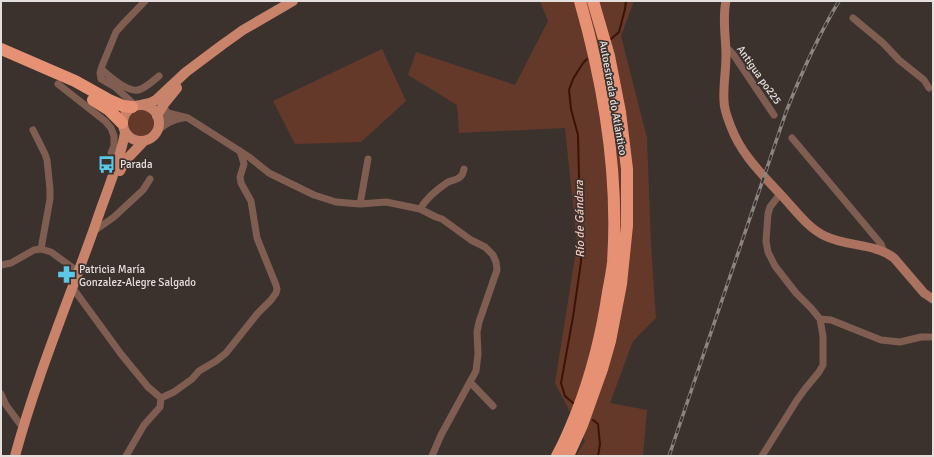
<svg xmlns="http://www.w3.org/2000/svg" width="934" height="457" font-family="Signika,sans-serif">
	<style>
		.green { fill: #64392a }
		.lines { fill: none; stroke-linecap: round; stroke-linejoin: round }
		.stream { stroke: #3b1305; stroke-width: 2 }
		.street { stroke: #805d51; stroke-width: 7 }
		.secondary { stroke: #aa725f; stroke-width: 9 }
		.primary { stroke: #c9836a; stroke-width: 10 }
		.highway { stroke: #e69174; stroke-width: 12 }
		.rail-casing { stroke: #8c8481; stroke-width: 3.5 }
		.rail { stroke: #3b322e; stroke-width: 2; stroke-dasharray: 6; stroke-linecap: butt }
		.labels { text-anchor: middle; dominant-baseline: central; stroke-width: 3.5; stroke-linejoin: round; paint-order: stroke }
		.street-label { font-size: 11px; fill: #e4dedc; stroke: #3b322e }
		.poi-label { font-size: 11px; fill: #e4dedc; stroke: #3b322e; text-anchor: start }
		.water-label { font-size: 12px; font-style: italic; fill: #f5c8b8; stroke: #3b322e }
	</style>
	<rect width="100%" height="100%" fill="#3b322e"/>
	<path class="green" d="M540,1h94l-13,35 26,102 4,107 5,73 -23,23 -23,62 37,7 -4,46h-67l9,-15 -30,-58 22,-139 -12,-116 -106,5 -2,-28 -49,-30 8,-23 99,33 33,-64z
		M382,49l24,52 -45,41 -66,2 -22,-43z
		M128 123a13 13 0 1 1 26 0a13 13 0 1 1-26 0Z"/>
	<g class="lines">
		<path class="stream" d="M611,39l8,-7 6,-23 1,-8
			M573,403l-8,-7 -4,-13 12,-66 8,-55 -3,-127 -7,-26 -2,-19 4,-11 10,-16 4,-4
			M593,420l5,4 2,20 -2,12"/>
		<path class="street" d="M853,18l30,25 16,17 25,20 5,8
			M726,47l7,7 41,61
			M101,69c9,7 28,26 40,20 7,-3 13,-9 18,-13
			M58,84l47,37 6,7 3,8v10l-3,7 5,13
			M164,104l1,5 3,4 20,5 61,39 20,16 45,22 22,7 24,2 26,-2 34,7 16,8 6,2 29,21 14,7 8,8 3,7 1,8 -18,52 -2,10 1,22 -2,17 -35,64 -9,21
			M136,106l-21,-19 -14,-8 -1,-6 2,-7 14,-34 6,-7 23,-24
			M158,118h13l4,-3
			M33,130l12,24 2,6 3,29v10l-9,50
			M158,130c8,-6 15,-11 25,-12
			M792,138l89,106 3,8
			M360,204l8,-45
			M420,209c6,-10 19,-21 28,-27 4,-2 9,-2 12,-5 3,-2 3,-5 4,-8
			M97,229l17,-12 29,-27 7,-11
			M1,265l10,-2 23,-13 7,-1 10,3 22,16 3,4 1,5
			M75,291l46,63 27,33 13,11
			M820,319l11,1 50,20 19,2 21,-5h12
			M470,382l23,24
			M1,394l5,11 17,23
			M126,456l18,-31 16,-18 1,-9 13,-6 18,-13 7,-8 17,-10 10,-8 32,-40 13,-13 5,-7 1,-4 -1,-4 -19,-47 -6,-37 -10,-18 -1,-6 4,-13 -4,-13
			M762,456l35,-56 8,-11 14,-17 4,-7v-29l-3,-17 -9,-11 -15,-15 -21,-27 -7,-14 -2,-11 2,-27 2,-7 10,-13"/>
		<path class="secondary" d="M726,1c-4,18 0,36 0,54 0,16 -3,31 -2,46 0,9 4,18 7,26 11,29 32,48 52,70 13,14 25,31 42,39 22,11 50,7 69,22l30,35 9,6"/>
		<path class="primary" d="M123 123a18 18 0 1 1 36 0a18 18 0 1 1-36 0Z
			M141,105l9,-2 6,-3 30,-28 36,-27 21,-15 50,-29
			M157,116l7,-12 13,-16
			M120,171l5,-10 19,-20
			M15,456c21,-78 53,-154 80,-230 10,-31 24,-61 30,-93"/>
		<path class="highway" d="M1,49l74,32 34,19 14,6 9,1
			M93,100l16,10 13,13
			M557,456c8,-14 14,-29 20,-44 15,-39 25,-79 31,-120 2,-10 4,-20 5,-30 6,-88 -9,-177 -33,-261
			M568,456l14,-31 20,-56 8,-28 11,-57 6,-58v-57l-7,-57 -11,-56 -16,-55"/>
		<defs>
			<path id="rail" d="M669,456l117,-344c15,-38 32,-76 53,-111"/>
		</defs>
		<use href="#rail" class="rail-casing"/>
		<use href="#rail" class="rail"/>
	</g>
	<defs>
		<symbol id="bus-bare" viewBox="-9 -9 18 18"><path d="M-5-6H5V4H4V6H2V4H-2V6H-4V4H-5ZM-3.5-4V0h7V-4ZM-3.5 1.2v1.5H-2V1.2ZM2 1.2v1.5H3.5V1.2Z" fill="#5bc8e7" stroke="#3b322e" stroke-width="2.5" paint-order="stroke"/></symbol>
		<symbol id="pharmacy-bare" viewBox="-9 -9 18 18"><path d="M-2-6h4v4h4v4h-4v4h-4v-4h-4v-4h4Z" fill="#5bc8e7" stroke="#3b322e" stroke-width="2.5" paint-order="stroke"/></symbol>
	</defs>
	<g fill-rule="evenodd">
		<use href="#bus-bare" x="94" y="152" width="25" height="25"/>
		<use href="#pharmacy-bare" x="54" y="262" width="25" height="25"/>
	</g>
	<g class="labels">
		<g class="street-label">
			<text transform="translate(759 75) rotate(55)">Antigua po225</text>
			<text transform="translate(613 98) rotate(80)">Autoestrada do Atlántico</text>
		</g>
		<g class="poi-label">
			<text x="120" y="164">Parada</text>
			<text x="79" y="269">Patricia María<tspan x="79" dy="13">Gonzalez-Alegre Salgado</tspan></text>
		</g>
		<g class="water-label">
			<text transform="translate(580 219) rotate(-91)">Río de Gándara</text>
		</g>
	</g>
	<rect width="934" height="457" fill="none" stroke="#e4dedc" stroke-width="4"/>
</svg>
